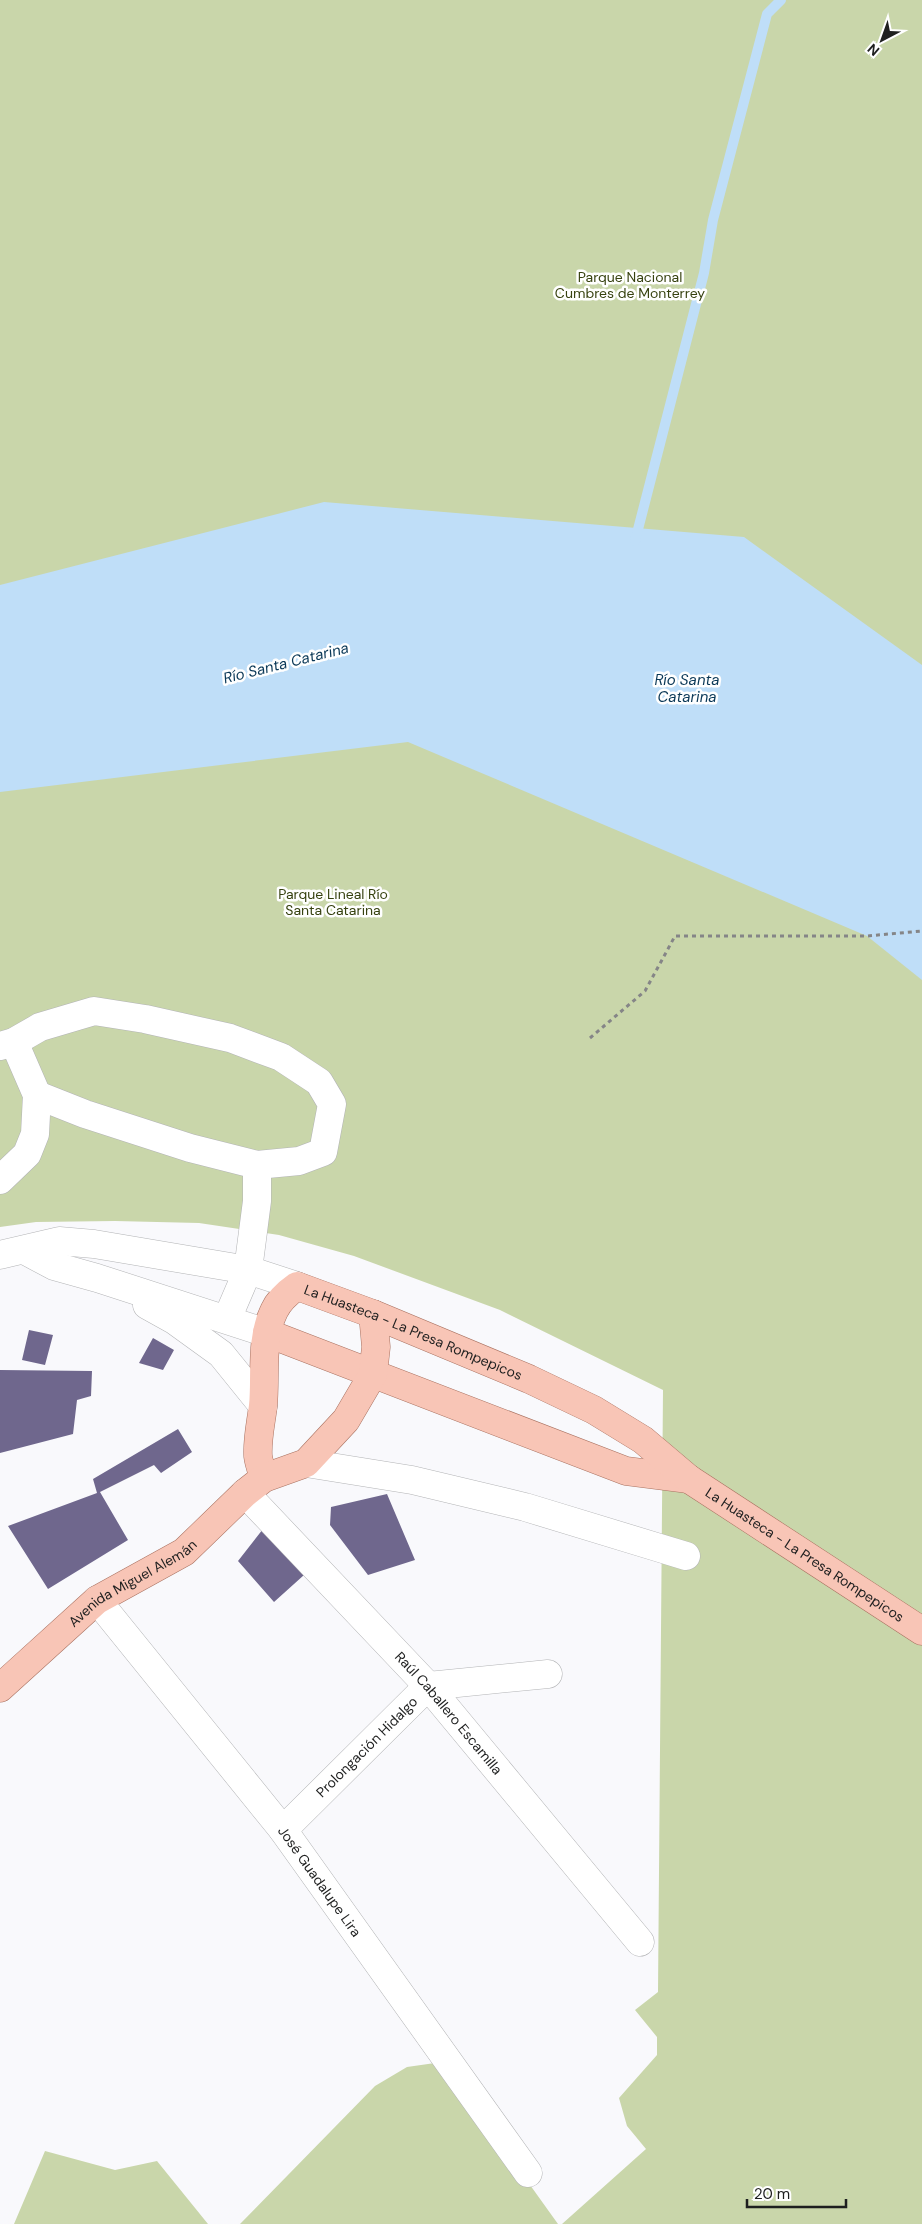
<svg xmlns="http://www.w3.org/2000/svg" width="922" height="2224" font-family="'DM Sans',sans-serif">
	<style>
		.green { fill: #c9d6aa }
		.water { fill: #bfdef8 }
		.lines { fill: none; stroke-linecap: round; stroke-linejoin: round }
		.stream { stroke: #bfdef8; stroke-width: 10 }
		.building { fill: #6f678d }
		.minor-casing { stroke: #b3b4b6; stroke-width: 29 }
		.major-casing { stroke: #a97261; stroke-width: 29 }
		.path { stroke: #858587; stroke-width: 3; stroke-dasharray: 4 4; stroke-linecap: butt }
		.minor { stroke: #fff; stroke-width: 28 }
		.major { stroke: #f8c5b6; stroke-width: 28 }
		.labels { text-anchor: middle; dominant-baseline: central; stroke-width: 5; stroke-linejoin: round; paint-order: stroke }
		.park-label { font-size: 14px; fill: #374210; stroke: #fff }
		.street-label { font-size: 14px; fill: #1e1f1f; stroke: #fff }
		.water-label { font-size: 15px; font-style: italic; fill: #0a3857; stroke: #fff }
	</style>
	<rect width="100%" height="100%" fill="#f9f9fc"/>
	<path class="green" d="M0,0h922v2224h-360l84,-75 -19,-23 -8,-28 38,-43v-18l-22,-27 23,-18 5,-602 -163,-80 -146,-54 -75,-21 -80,-12 -84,-2 -79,1 -36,5z
		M442,2062l116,162h-318l135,-138 32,-19z
		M45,2151l70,19 42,-9 51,63h-194z"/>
	<path class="water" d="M324,502l420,35 178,128v315l-55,-44 -459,-194 -408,50v-207z"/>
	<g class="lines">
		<path class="stream" d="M635,541l69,-268 9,-53 54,-206 14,-14"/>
	</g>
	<path class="building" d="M29,1330l24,5 -8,30 -23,-5z
		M153,1338l21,12 -11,20 -24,-7z
		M0,1370l92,1 -1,25 -14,4 -4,34 -73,19z
		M178,1429l14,23 -31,21 -7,-8 -54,27 28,48 -80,49 -40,-63 89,-33 -4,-14z
		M387,1494l28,66 -47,15 -38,-50 1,-18z
		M270,1520l44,46 -40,36 -36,-41z"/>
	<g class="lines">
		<defs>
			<g id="minor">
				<path d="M0,1046l14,-4 26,-15 54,-16 51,8 85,19 51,19 38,25 13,22 -9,48 -24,9 -42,4 -67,-17 -105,-34 -48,-19"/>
				<path d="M0,1180l27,-26 8,-20 2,-39 -23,-53"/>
				<path d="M24,1250l30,16 43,12 170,55"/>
				<path d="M0,1255l59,-14 35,3 154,26 49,16"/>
				<path d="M147,1305l27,15 47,34 42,52"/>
				<path d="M227,1319l21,-49 9,-69v-36"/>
				<path d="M306,1463l106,17 113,27 161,49"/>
				<path id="s1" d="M245,1493l183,193 212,256"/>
				<path id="s2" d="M97,1600l186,230 245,343"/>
				<path id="s3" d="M283,1830l145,-144 120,-12"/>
			</g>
			<g id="major">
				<path d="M267,1333l359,138 63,8"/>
				<path id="s4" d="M264,1478c-2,-7 -5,-14 -6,-22 -1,-17 3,-33 5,-50 3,-30 -3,-67 11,-95 5,-11 13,-18 23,-25l76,28 156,65 65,31 49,30 46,39 233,152"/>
				<path id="s5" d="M0,1688l97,-88 87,-48 61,-59 19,-15 42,-15 40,-43 27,-46 3,-27 -3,-33"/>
			</g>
		</defs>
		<use href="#minor" class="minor-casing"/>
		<use href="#major" class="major-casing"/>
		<path class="path" d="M590,1038l55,-47 30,-55h192l55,-5"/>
		<use href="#minor" class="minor"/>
		<use href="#major" class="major"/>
	</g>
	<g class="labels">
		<g class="park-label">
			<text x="630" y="277">Parque Nacional<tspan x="630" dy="16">Cumbres de Monterrey</tspan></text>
			<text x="333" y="894">Parque Lineal Río<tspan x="333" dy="16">Santa Catarina</tspan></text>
		</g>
		<g class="street-label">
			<text stroke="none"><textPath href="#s4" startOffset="329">La Huasteca - La Presa Rompepicos</textPath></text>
			<text stroke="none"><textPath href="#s4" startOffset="782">La Huasteca - La Presa Rompepicos</textPath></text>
			<text stroke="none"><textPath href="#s5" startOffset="170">Avenida Miguel Alemán</textPath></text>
			<text stroke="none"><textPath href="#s1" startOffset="300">Raúl Caballero Escamilla</textPath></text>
			<text stroke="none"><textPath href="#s3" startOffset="118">Prolongación Hidalgo</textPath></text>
			<text stroke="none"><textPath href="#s2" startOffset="359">José Guadalupe Lira</textPath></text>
		</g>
		<g class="water-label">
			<text transform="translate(286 663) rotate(-14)">Río Santa Catarina</text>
			<text x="687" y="680">Río Santa<tspan x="687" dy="17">Catarina</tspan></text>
		</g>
	</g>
	<g transform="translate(882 40) rotate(221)" stroke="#ffffff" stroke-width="4" paint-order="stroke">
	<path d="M0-4L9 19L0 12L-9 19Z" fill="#1e1f1f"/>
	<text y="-8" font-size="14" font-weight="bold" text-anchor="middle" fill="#1e1f1f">N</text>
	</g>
	<path d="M747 2199v8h99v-8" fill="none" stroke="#1e1f1f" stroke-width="2.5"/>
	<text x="754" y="2199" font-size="15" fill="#1e1f1f" stroke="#ffffff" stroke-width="4" paint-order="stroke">20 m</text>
</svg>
